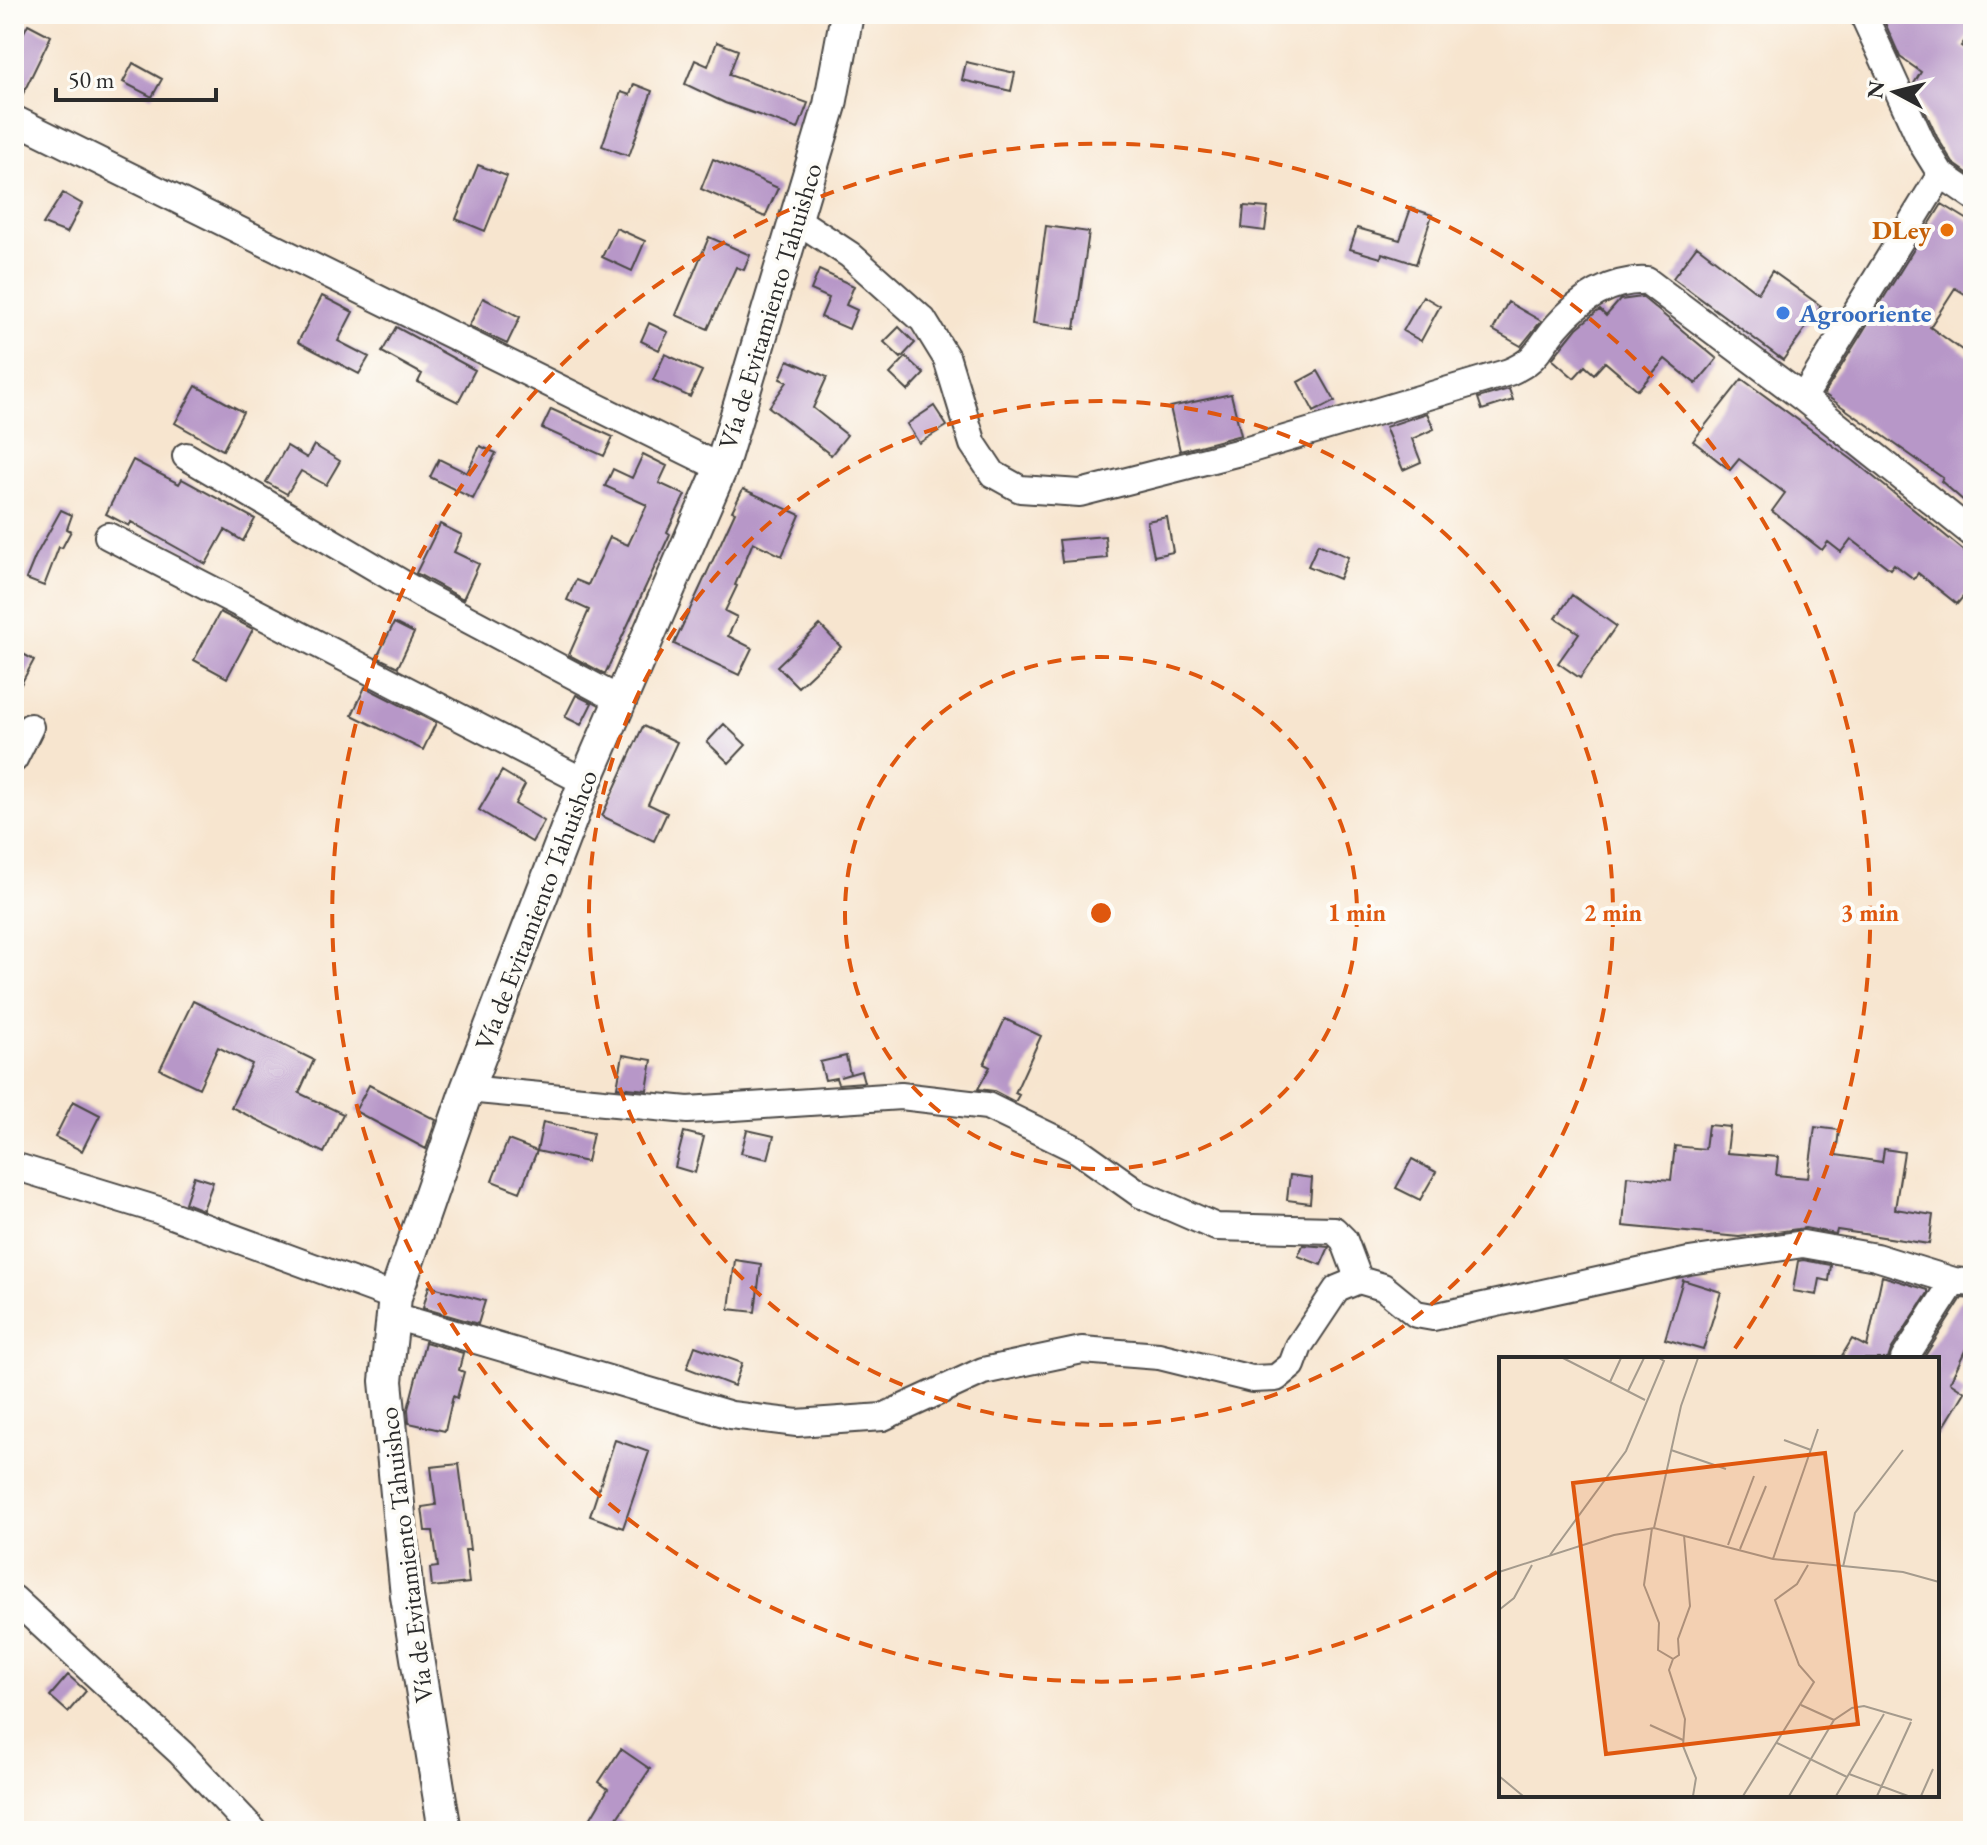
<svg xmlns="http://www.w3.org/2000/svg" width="1987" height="1845" font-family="'EB Garamond',serif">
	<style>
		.building { fill: #b797c8 }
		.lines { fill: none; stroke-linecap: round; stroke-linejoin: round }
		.minor-casing { stroke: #4a4744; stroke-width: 30 }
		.major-casing { stroke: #4a4744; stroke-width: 36 }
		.minor { stroke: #fff; stroke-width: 26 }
		.major { stroke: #fff; stroke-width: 32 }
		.ring { fill: none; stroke: #df570e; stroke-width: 4; stroke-dasharray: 14 10 }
		.food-dot { fill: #e8710a; stroke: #fdfcf7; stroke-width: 3 }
		.shop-dot { fill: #3f7fe0; stroke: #fdfcf7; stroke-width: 3 }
		.labels { text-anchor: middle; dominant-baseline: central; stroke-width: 8; stroke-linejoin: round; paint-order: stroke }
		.food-label { font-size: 26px; font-weight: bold; fill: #c56008; stroke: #fdfcf7; text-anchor: end }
		.street-label { font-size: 26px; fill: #2b2b2b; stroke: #fdfcf7 }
		.shop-label { font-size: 26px; font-weight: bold; fill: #366cbe; stroke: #fdfcf7; text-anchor: start }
		.inset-road { fill: none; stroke: #a59b8d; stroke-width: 2 }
		.view { fill: #df570e; fill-opacity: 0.15; stroke: #df570e; stroke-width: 4 }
		.inset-edge { fill: none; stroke: #2b2b2b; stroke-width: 4 }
		.centre { fill: #df570e; stroke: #fdfcf7; stroke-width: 4 }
		.ring-label { font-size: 24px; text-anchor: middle; font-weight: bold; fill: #df570e; stroke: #fdfcf7; stroke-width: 8; stroke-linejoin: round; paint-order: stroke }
	</style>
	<rect width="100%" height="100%" fill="#fdfcf7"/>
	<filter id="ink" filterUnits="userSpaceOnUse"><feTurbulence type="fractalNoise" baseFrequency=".0125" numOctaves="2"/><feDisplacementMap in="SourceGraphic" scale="16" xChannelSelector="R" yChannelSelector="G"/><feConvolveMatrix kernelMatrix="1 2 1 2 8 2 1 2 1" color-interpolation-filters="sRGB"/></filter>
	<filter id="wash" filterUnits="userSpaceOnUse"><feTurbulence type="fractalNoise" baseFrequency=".006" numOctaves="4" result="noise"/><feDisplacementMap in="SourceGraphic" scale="32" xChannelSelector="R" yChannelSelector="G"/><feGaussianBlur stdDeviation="1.8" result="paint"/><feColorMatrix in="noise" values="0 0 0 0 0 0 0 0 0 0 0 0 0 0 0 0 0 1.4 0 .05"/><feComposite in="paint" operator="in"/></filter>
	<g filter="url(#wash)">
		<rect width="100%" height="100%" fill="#f7e5cf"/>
		<g id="blocks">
			<path class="building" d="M1881,14h92v15l-12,17 12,8v123l-20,-14 -16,-26 -24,-52 8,-13 -21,-15z
				M28,24l23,12 -33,68 -4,-1v-51z
				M717,42l21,8 -9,25 79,28 -10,26 -73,-26 -40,-19 10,-24 13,6z
				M966,62l49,11 -4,18 -49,-11z
				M133,63l29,16 -10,18 -29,-15z
				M634,84l18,7 -23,65 -27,-10 19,-54 9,3z
				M713,159l65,29 -13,29 -64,-28z
				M478,165l29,11 -22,55 -29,-12z
				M63,193l19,11 -15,29 -24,-9z
				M1942,204l31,19v76l-18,-11 -25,39 43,31v151l-32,-28 2,-3 -119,-84z
				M1244,206l24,2 -3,23 -23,-3z
				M1411,208l21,7 -16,49 -34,-11 -1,5 -31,-9 7,-21 43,12z
				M1046,226l43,6 -14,97 -42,-6z
				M616,228l29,13 -13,30 -30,-14z
				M709,237l41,18 -6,15 -8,-3 -28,62 -32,-14z
				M1697,246l61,47 14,-22 49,35 -38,54 -110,-82z
				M819,270l35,16 -8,19 11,5 -8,19 -28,-12 8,-19 -18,-8z
				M322,296l31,16 -15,29 31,16 -10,17 -61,-32z
				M1423,296l17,10 -19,35 -18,-10z
				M1642,297l75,62 -21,25 -31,-25 -27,31 -33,-28 -11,12 -9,-8 -11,12 -22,-19 25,-31 18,-15 5,-3 6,6 14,-16z
				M483,298l37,19 -13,27 -38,-18z
				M1508,302l33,19 -20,25 -28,-16z
				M649,323l19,9 -9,18 -18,-9z
				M396,327l79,43 -17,32 -40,-20 4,-8 -40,-22z
				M899,327l16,16 -14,15 -17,-16z
				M665,354l37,17 -12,26 -37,-17z
				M906,357l18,17 -16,17 -18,-17z
				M788,360l39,17 -14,31 34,27 -16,20 -62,-48 18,-25 -7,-3z
				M1318,371l17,30 -21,11 -16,-30z
				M1742,379l112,82 119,97v27l-16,19 -39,-31 -4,6 -20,-15 -4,5 -39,-30 -10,13 -13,-10 -6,8 -50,-39 13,-18 -46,-34 -9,11 -37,-29z
				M196,386l47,26 -20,38 -48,-27z
				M1509,389l4,11 -31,10 -4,-12z
				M1231,394l10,41 -61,16 -10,-44z
				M934,406l13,20 -28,17 -12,-19z
				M551,409l62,28 -9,19 -62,-28z
				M1427,413l7,16 -22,10 9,23 -18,8 -18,-43z
				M314,445l26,16 -14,24 -25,-14 -14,23 -21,-12 21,-36 20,12z
				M480,446l16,7 -23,46 -43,-22 9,-18 28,14z
				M643,454l24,12 -8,17 26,12 -18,37 3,2 -65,140 -36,-19 20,-45 -22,-10 9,-20 12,5 22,-48 18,8 19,-40 -42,-19 8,-17 19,9z
				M133,460l46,24 3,-5 73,40 -12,22 -18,-11 -19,34 -75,-42 -2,4 -23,-12z
				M743,489l57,26 -18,41 -29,-14 -18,43 2,1 -12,25 12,6 -9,19 24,12 -13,27 -65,-31 61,-132 -3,-1z
				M61,510l11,5 -5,14 4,2 -9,17 -3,-1 -15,39 -18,-7 9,-22z
				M1167,517l6,35 -19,4 -7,-35z
				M440,524l22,11 -8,17 25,12 -16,35 -47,-26z
				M1105,536l2,22 -45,4 -3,-22z
				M1318,544l30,13 -9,22 -31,-13z
				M1572,595l44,31 -36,52 -22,-15 21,-30 -23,-15z
				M220,612l33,17 -26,49 -33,-18z
				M394,623l20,10 -16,34 -21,-10z
				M820,625l21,22 -43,40 -21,-21z
				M14,649l20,11 -20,37z
				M365,687l71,36 -13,27 -71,-35z
				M576,695l16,8 -11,22 -16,-8z
				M724,724l22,21 -17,18 -22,-21z
				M643,726l34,16 -29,62 19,9 -13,28 -52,-25z
				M502,771l23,14 -10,19 29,17 -12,21 -53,-32z
				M193,1001l121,59 -15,33 44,21 -19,39 -93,-46 21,-43 -34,-17 -19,41 -39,-19z
				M1005,1019l36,17 -26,57 4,2 -4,7 -21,-11 -16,-2 12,-22 -6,-3z
				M623,1055l29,5 -5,30 -30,-3z
				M846,1056l4,18 -10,3 21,-6 3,11 -26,2 -2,-6 -11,2 -5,-18z
				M369,1085l67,35 -10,29 -71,-38z
				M73,1101l27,14 -18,36 -27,-14z
				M543,1122l50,11 -6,29 -50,-11z
				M1708,1125l22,2 -3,26 51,4 -2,18 32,3 7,-51 24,3 -3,25 46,7 2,-13 20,3 -9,57 38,6 -4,29 -92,-14 -1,4 -31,-6 -66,9 -116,-11 4,-50 44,4 4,-34 30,3z
				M747,1130l27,6 -6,23 -27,-6z
				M684,1132l20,5 -9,36 -20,-6z
				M508,1140l29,11 -17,41 -28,-11z
				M1412,1159l24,13 -16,28 -24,-12z
				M1290,1175l22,3 -2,25 -23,-3z
				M194,1176l19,6 -10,28 -18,-7z
				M1303,1245l26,2 -8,18 -23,-9z
				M735,1260l26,4 -6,48 -26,-3z
				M1803,1260l28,5 -2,16 -9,-2 -3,16 -24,-4 5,-30z
				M1882,1276l46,14v3l-37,57 -3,9h-48l12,-20 15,8z
				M1683,1280l38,12 -18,58 -38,-11z
				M429,1286l56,15 -7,23 -55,-16z
				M1962,1298l11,1v35l-23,48 15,10 -28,46v-79h-14z
				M425,1342l38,11 -4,17 5,2 -7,26 -4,-2 -8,35 -36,-8 -1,-14z
				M695,1346l47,17 -8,23 -47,-18z
				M615,1440l34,12 -26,76 -33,-12z
				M459,1464l11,86h-5l4,33 -37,4 -2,-19 8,-1 -5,-36h-8l-3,-24 14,-2 -5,-38z
				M68,1675l18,16 -18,21 -18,-16z
				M621,1749l29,20 -33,49 22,13h-56l25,-42 -9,-7z"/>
		</g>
	</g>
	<g filter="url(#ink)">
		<use href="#blocks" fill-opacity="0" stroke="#4a4744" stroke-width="2"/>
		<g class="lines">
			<defs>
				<path id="minor" d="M1863,14l60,131 18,29 32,22
					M14,119l707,349
					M797,220l53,35 73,65 24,39 26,85 20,30 27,15 60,4 168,-43 261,-78c30,-13 28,-23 48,-46 23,-27 54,-47 90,-45l156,117 170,136
					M1803,398l138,-224
					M186,456l236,139 198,105
					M108,536l477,246
					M14,759l16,-32
					M467,1089l221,21 213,-14 86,10 91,44 62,44 76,33 118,3 10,10 15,40
					M14,1166l144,44 237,87
					M394,1316l337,99 66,8 86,-6 100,-46 99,-21 77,6 93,23 24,-1 16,-13 7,-19 38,-57 22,-9 24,7 33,27 17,3 256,-56 114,-17 73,13 78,24 19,2
					M1904,1359l50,-78
					M14,1599l167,154 73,78"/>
				<path id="major" d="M445,1831l-38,-235 -21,-215 9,-84 72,-208 118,-307 136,-314 109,-363 17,-91"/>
			</defs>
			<use href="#minor" class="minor-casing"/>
			<use href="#major" class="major-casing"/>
			<use href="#minor" class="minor"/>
			<use href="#major" class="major"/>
		</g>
	</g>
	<g class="ring">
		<circle cx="1101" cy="913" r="256"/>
		<circle cx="1101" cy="913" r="512"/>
		<path d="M1497 1572A769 769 0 1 1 1731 1354"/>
	</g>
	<circle class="food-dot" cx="1947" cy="230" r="8"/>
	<circle class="shop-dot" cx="1783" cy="313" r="8"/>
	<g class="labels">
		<g class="food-label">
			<text x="1931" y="230">DLey</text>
		</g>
		<g class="street-label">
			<text transform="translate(770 306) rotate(-73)">Vía de Evitamiento Tahuishco</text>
			<text transform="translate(536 910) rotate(-69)">Vía de Evitamiento Tahuishco</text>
			<text transform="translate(406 1555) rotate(-97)">Vía de Evitamiento Tahuishco</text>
		</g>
		<g class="shop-label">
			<text x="1799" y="313">Agrooriente</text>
		</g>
	</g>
	<g transform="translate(1499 1357)">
		<rect width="440" height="440" fill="#f7e5cf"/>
		<path class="inset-road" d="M64,1l82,42M111,25l11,-24M129,34l16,-33M285,83l27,10M172,93l55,19M153,171l-8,57 15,38 -1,27 15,9 -4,11 16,49 -2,27 13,32 -3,18M155,171l27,-122 17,-48M229,188l26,-69M241,192l26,-63M51,198l76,-104 38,-90 -5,-3M274,202l45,-130M344,210l12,-54 48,-63M0,215l115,-37 40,-7 119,31 130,13 36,10M0,253l15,-12 18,-33M174,302l6,-4 -1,-16 12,-33 -6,-71M302,348l33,15M151,368l33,15M278,386l70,34M350,417l59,22M0,419l24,20M244,439l71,-114 -15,-17 -24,-65 22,-16 11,-19M290,439l45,-76 18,-12 12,-2 48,14M337,439l48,-82M378,439l34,-74M422,439l12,-27"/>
		<path class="view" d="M326,96l33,271 -252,30 -33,-271z"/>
		<rect width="440" height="440" class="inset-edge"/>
	</g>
	<circle cx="1101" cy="913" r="12" class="centre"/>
	<g class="ring-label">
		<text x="1357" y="921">1 min</text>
		<text x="1613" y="921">2 min</text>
		<text x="1870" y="921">3 min</text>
	</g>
	<rect width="1987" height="1845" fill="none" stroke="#fdfcf7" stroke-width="48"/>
	<g transform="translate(1895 92) rotate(277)" stroke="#fdfcf7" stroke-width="6" paint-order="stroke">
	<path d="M0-6L14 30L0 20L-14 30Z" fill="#2b2b2b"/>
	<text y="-12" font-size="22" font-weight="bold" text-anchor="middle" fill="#2b2b2b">N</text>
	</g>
	<path d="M56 88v12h160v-12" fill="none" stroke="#2b2b2b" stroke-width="4"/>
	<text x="68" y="88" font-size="24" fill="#2b2b2b" stroke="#fdfcf7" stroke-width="6" paint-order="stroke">50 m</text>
</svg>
